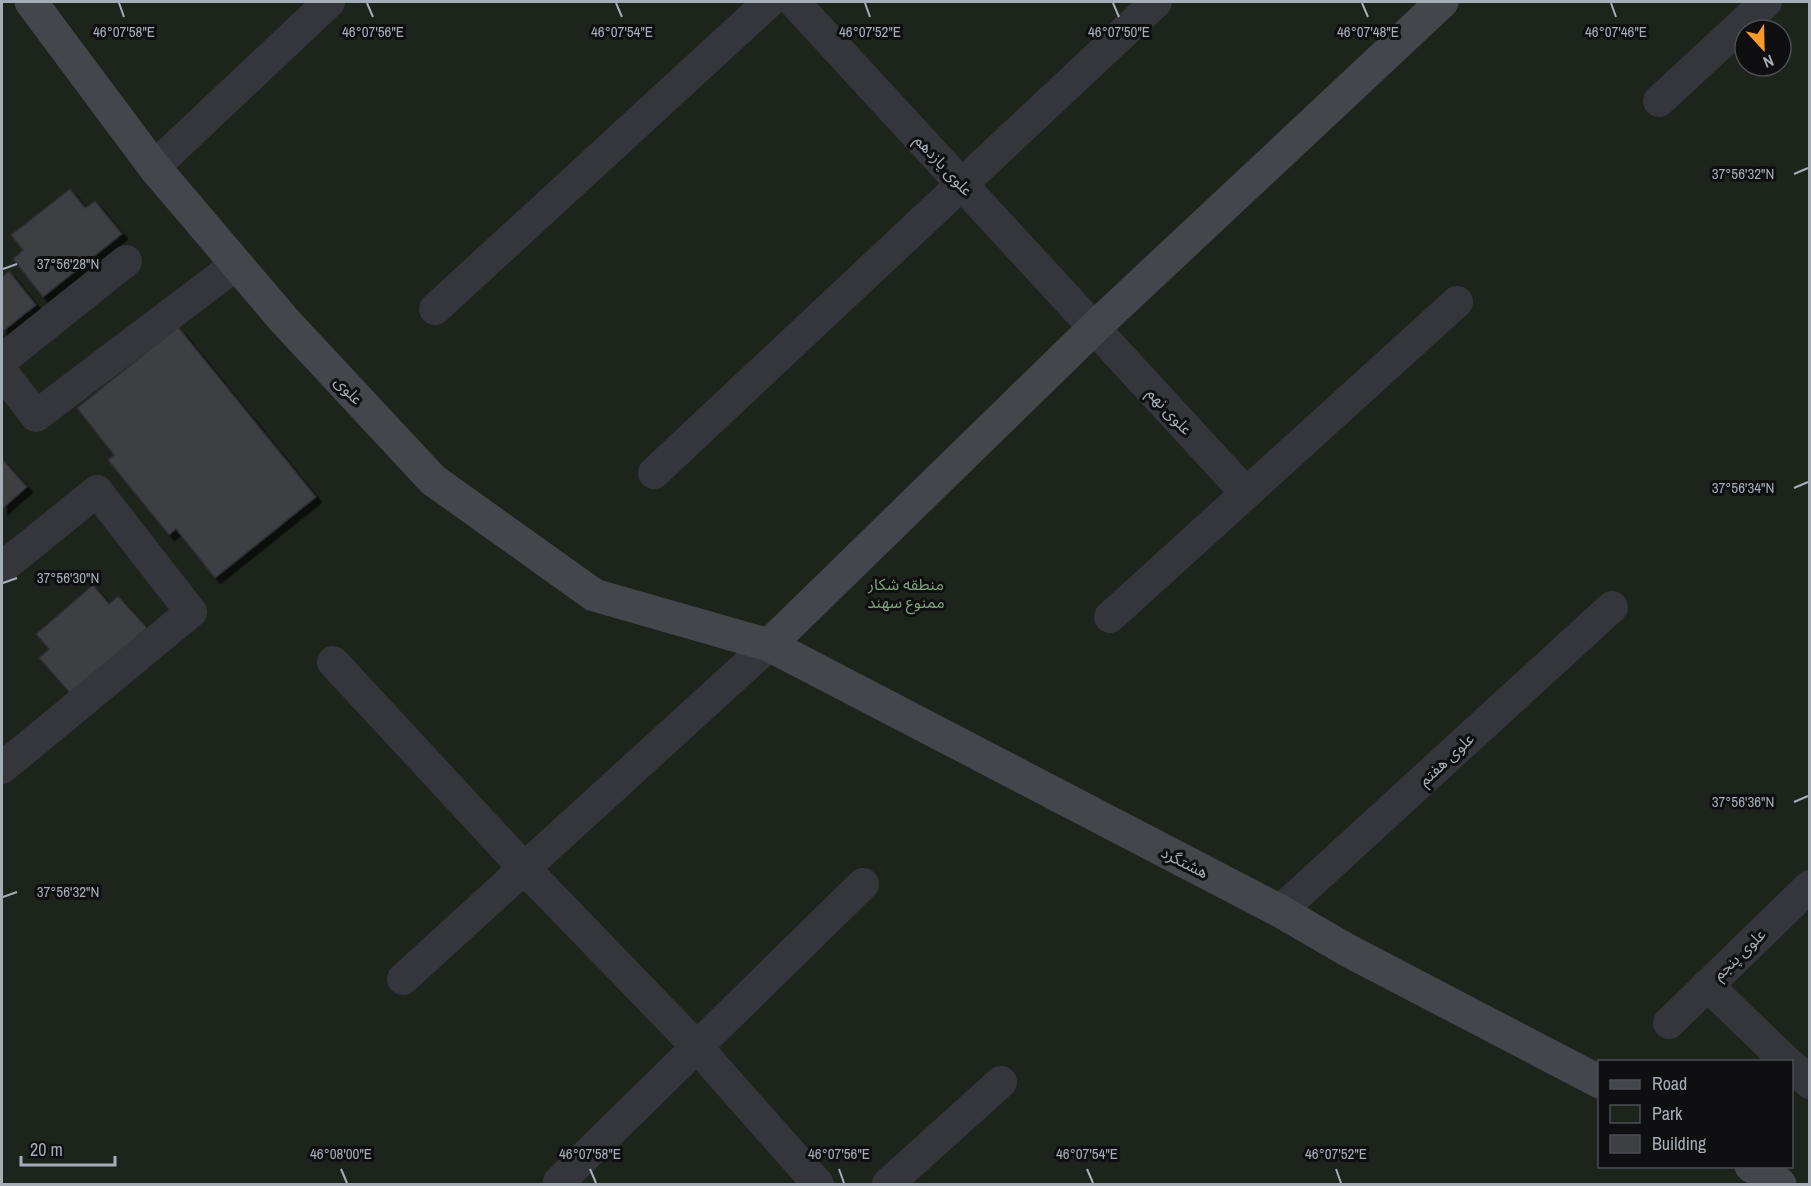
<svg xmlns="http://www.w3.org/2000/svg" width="1811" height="1186" font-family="'Archivo Narrow','Noto Sans Arabic',sans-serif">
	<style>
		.green { fill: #1c241c; fill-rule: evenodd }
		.building { fill: #3e3f43; stroke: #2e2e32; stroke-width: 1.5; filter: url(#shadow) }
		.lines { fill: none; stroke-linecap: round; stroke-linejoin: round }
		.street { stroke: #35363b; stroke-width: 32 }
		.secondary { stroke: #43464b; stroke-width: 33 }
		.ticks { fill: none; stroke: #a5adb7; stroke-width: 2 }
		.labels { text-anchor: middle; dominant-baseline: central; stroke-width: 6; stroke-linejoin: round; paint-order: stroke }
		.street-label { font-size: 16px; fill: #a5adb7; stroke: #0f0f11 }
		.park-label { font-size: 16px; fill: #7da37b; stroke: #0f0f11 }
		.ticks-label { font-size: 15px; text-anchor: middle; fill: #a5adb7; stroke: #0f0f11; stroke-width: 6; stroke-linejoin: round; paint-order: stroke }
	</style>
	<defs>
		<filter id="shadow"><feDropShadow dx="5.5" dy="5.5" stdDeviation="0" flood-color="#0009"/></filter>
	</defs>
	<rect width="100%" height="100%" fill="#141416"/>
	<path class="green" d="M2,2h1807v1182h-1807zM1745,30h36v36h-36zM1600,1062h192v104h-192z"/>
	<path class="building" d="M70,189l15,19 10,-7 27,33 -79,63 -30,-38 10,-9 -12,-15z
		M9,271l27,34 -34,27v-55z
		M178,327l138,170 -101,81 -39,-49 -7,6 -61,-75 6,-5 -37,-47z
		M2,459l25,28 -25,22z
		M93,585l16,19 9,-8 29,32 -76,66 -32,-36 10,-9 -13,-15z"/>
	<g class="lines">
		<path class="street" d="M794,2l452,491
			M1659,101l107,-99
			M154,167l175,-165
			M435,309l334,-307
			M2,360l124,-99
			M2,372l34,44 201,-152
			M654,473l502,-471
			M1110,617l347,-315
			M333,662l190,205 173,179 122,138
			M2,768l189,-156 -94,-121 -94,76
			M1280,911l332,-304
			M403,979l366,-334
			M1707,985l80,77
			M1669,1023l141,-137
			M1792,1066l18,17
			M559,1182l304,-298
			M888,1184l113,-102"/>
		<path class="secondary" d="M31,2l123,165 130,153 149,160 161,115 175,50 511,266 67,39 253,132
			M769,645l325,-317 348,-326
			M1751,1166l29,18"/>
	</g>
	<path class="ticks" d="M119,3l5,14M367,3l6,14M616,3l6,14M865,3l5,14M1113,3l6,14M1362,3l6,14M1611,3l5,14M1794,174l14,-6M3,269l14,-5M1794,488l14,-6M3,583l14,-5M1794,802l14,-6M3,897l14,-5M341,1169l6,14M590,1169l6,14M839,1169l5,14M1087,1169l6,14M1336,1169l5,14"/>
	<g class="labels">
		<g class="street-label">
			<text transform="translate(944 165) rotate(47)">علوی یازدهم</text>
			<text transform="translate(349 390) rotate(47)">علوی</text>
			<text transform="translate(1170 411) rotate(47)">علوی نهم</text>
			<text transform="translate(1446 759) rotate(-43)">علوی هفتم</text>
			<text transform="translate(1185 862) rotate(27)">هشتگرد</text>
			<text transform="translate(1739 954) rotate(-44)">علوی پنجم</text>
		</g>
		<g class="park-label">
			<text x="906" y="584">منطقه شکار<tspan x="906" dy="18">ممنوع سهند</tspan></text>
		</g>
	</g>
	<g class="ticks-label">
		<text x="124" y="37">46°07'58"E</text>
		<text x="373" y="37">46°07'56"E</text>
		<text x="622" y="37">46°07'54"E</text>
		<text x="870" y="37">46°07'52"E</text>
		<text x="1119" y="37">46°07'50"E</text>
		<text x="1368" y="37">46°07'48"E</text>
		<text x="1616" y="37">46°07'46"E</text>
		<text x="1743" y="179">37°56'32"N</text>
		<text x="68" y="269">37°56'28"N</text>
		<text x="1743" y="493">37°56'34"N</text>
		<text x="68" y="583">37°56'30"N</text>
		<text x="1743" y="807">37°56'36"N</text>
		<text x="68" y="897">37°56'32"N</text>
		<text x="341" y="1159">46°08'00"E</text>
		<text x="590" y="1159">46°07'58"E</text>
		<text x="839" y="1159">46°07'56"E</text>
		<text x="1087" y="1159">46°07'54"E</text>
		<text x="1336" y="1159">46°07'52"E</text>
	</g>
	<rect width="1811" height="1186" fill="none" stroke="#a5adb7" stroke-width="6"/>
	<rect x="1598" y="1060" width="195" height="108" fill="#0f0f11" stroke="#4b4e53" stroke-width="1.5"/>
	<rect x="1610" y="1080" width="30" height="9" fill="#43464b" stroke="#4b4e53" stroke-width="1.5"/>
	<text x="1652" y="1090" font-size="18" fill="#a5adb7">Road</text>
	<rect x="1610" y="1105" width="30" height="18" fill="#1c241c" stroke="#4b4e53" stroke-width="1.5"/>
	<text x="1652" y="1120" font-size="18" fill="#a5adb7">Park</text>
	<rect x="1610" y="1135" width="30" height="18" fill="#3e3f43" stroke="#4b4e53" stroke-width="1.5"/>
	<text x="1652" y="1150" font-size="18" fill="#a5adb7">Building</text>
	<g transform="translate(1763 48) rotate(158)"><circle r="28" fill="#0f0f11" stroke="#4b4e53" stroke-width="1.5"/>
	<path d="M0-4.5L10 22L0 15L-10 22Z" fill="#fb9a27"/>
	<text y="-9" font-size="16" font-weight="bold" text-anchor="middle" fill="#a5adb7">N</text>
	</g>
	<path d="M21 1156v9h94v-9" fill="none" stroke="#a5adb7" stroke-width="3"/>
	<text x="30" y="1156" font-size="18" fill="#a5adb7" stroke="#0f0f11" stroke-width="4.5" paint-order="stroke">20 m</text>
</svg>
